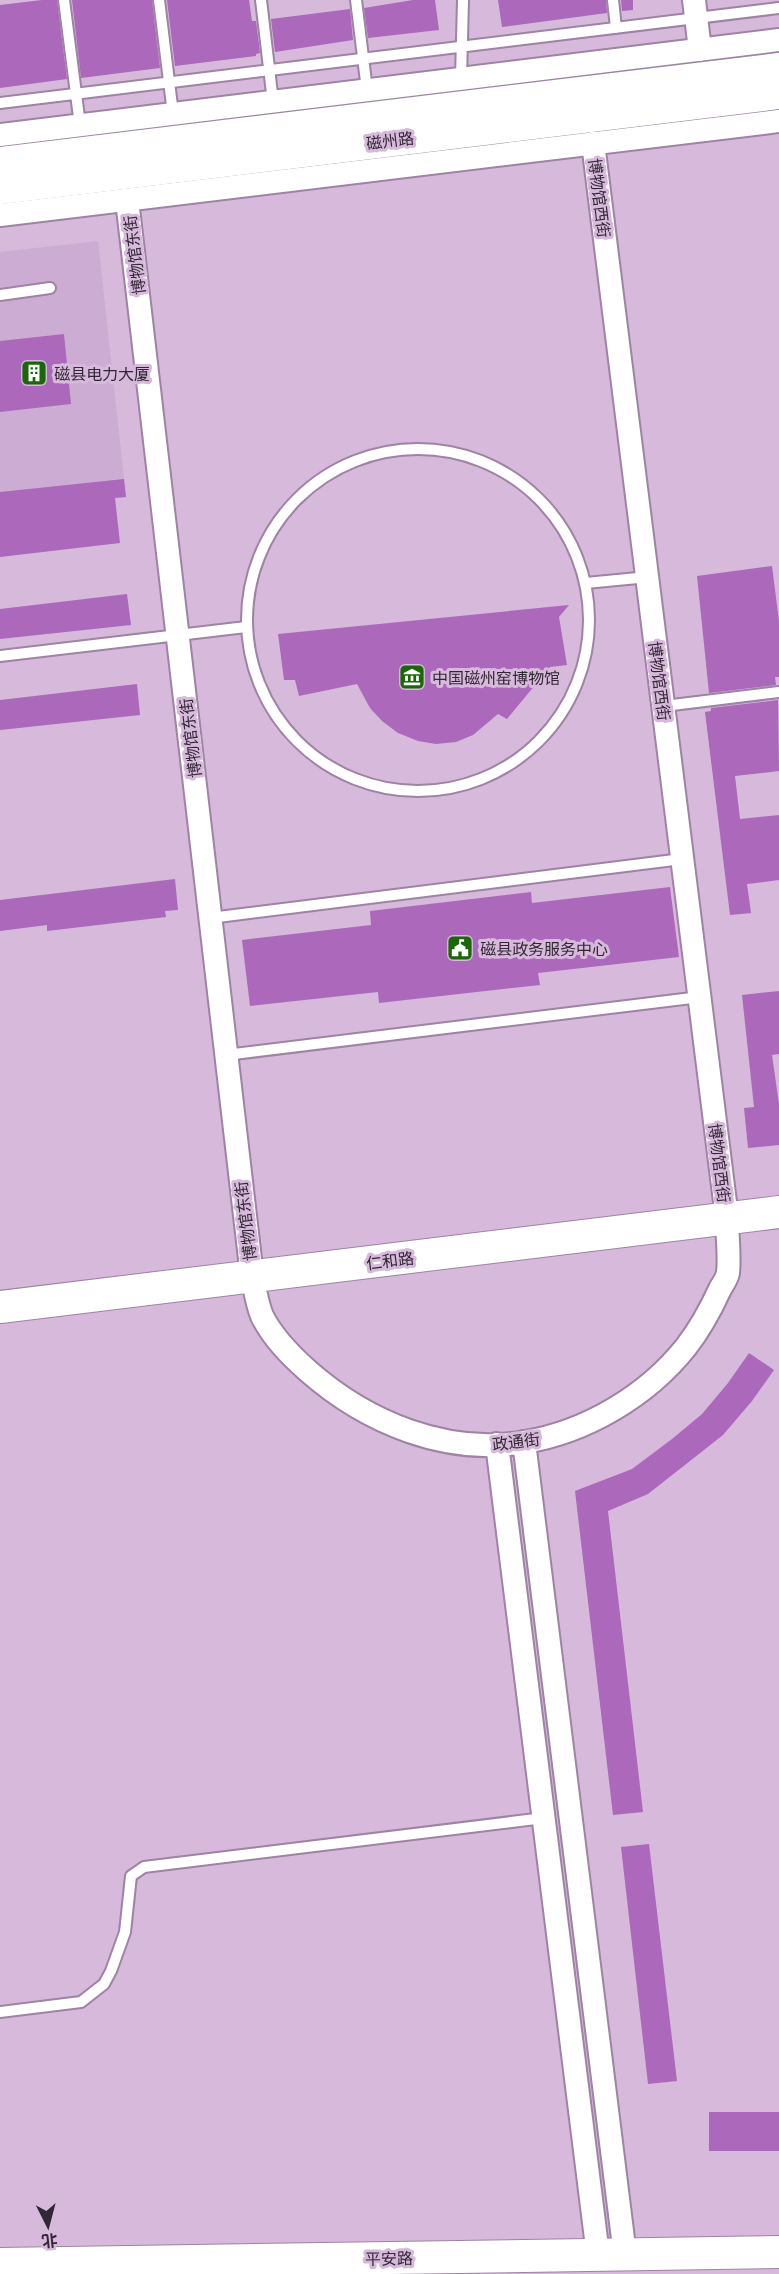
<svg xmlns="http://www.w3.org/2000/svg" width="779" height="2274" font-family="Lato,'Noto Sans SC',sans-serif">
	<style>
		.built { fill: #cdacd4 }
		.building { fill: #ac68ba }
		.lines { fill: none; stroke-linecap: round; stroke-linejoin: round }
		.lane-casing { stroke: #9e83a4; stroke-width: 14 }
		.street-casing { stroke: #9e83a4; stroke-width: 26 }
		.secondary-casing { stroke: #9e83a4; stroke-width: 34 }
		.lane { stroke: #fff; stroke-width: 10 }
		.street { stroke: #fff; stroke-width: 22 }
		.secondary { stroke: #fff; stroke-width: 32 }
		.labels { text-anchor: middle; dominant-baseline: central; stroke-width: 6; stroke-linejoin: round; paint-order: stroke }
		.street-label { font-size: 16px; fill: #322734; stroke: #d6b9db }
		.poi-label { font-size: 16px; fill: #322734; stroke: #d6b9db; text-anchor: start }
	</style>
	<rect width="100%" height="100%" fill="#d6b9db"/>
	<path class="built" d="M98,241l28,256 -126,13v-258z"/>
	<path class="building" d="M42,0h15l10,79 -67,9v-83z
		M72,0h80l8,68 -79,10z
		M167,0h82l3,21h4l4,32 -4,1v2l-81,10z
		M413,0h22l4,30 -71,8 -4,-30z
		M498,0h108l1,13 -105,14z
		M621,0h12v10l-11,1z
		M350,9l3,31 -78,12 -4,-33z
		M64,334l7,70 -71,8v-71z
		M124,479l2,18 -11,1 5,45 -120,14v-65z
		M772,566l7,55v56h-4l1,8 -67,8 -12,-117z
		M127,594l4,31 -131,14v-30z
		M569,605l-10,12 8,48 -17,2 -43,52 -9,-5 -25,21 -17,7 -20,2 -18,-3 -20,-8 -16,-12 -12,-13 -13,-24 -58,12 -4,-16h-11l-6,-46z
		M137,684l3,31 -140,15v-30z
		M778,700l1,71 -44,5 5,43 39,-4v65l-32,4 4,29 -21,2 -25,-203 6,-1v-3z
		M175,879l3,31 -13,1 1,6 -119,14v-6l-47,6v-31z
		M670,887l9,70 -141,16 2,12 -161,18 -1,-11 -128,14 -8,-66 129,-15 -1,-14 161,-19 1,11z
		M779,991v63l-7,1 7,49v41l-31,3 -4,-40 10,-1 -12,-112z
		M749,1353l25,17 -22,31 -29,34 -75,59 -40,17 35,301 -30,3 -38,-324 57,-22 40,-30 30,-25 26,-31z
		M649,1844l28,237 -29,3 -27,-237z
		M709,2112h70v39h-70z"/>
	<g class="lines">
		<defs>
			<path id="lane" d="M64,0l16,125
				M159,0l14,114
				M261,0l12,102
				M356,0l11,90
				M613,0l3,28
				M461,79l2,-79
				M0,103l779,-95
				M0,295l50,-7
				M247 620a171 171 0 1 1 342 0a171 171 0 1 1-342 0Z
				M586,583l62,-6
				M0,656l246,-29
				M664,706l115,-14
				M210,918l472,-59
				M226,1055l474,-58
				M0,2012l81,-10 23,-18 7,-13 14,-39 6,-56 13,-9 400,-49"/>
			<path id="street" d="M694,0l6,50
				M0,135l779,-95
				M127,200l125,1076c3,13 5,28 10,40 11,22 28,39 46,55 58,51 138,85 217,71 61,-10 122,-46 161,-95 14,-18 24,-36 34,-58 3,-5 7,-11 8,-16 2,-18 -1,-37 -1,-55l-134,-1075
				M0,215l779,-94
				M524,1442l101,813
				M497,1444l101,811"/>
			<path id="secondary" d="M0,163l779,-94
				M0,188l779,-95
				M0,1307l779,-95
				M0,2264l779,-12"/>
		</defs>
		<use href="#lane" class="lane-casing"/>
		<use href="#street" class="street-casing"/>
		<use href="#secondary" class="secondary-casing"/>
		<use href="#lane" class="lane"/>
		<use href="#street" class="street"/>
		<use href="#secondary" class="secondary"/>
	</g>
	<defs>
		<symbol id="building-square" viewBox="-11 -11 22 22"><rect x="-9" y="-9" width="18" height="18" rx="4" fill="#196808" stroke="#d6b9db"/><path d="M-4-6H4V6H1V3H-1V6H-4ZM-2.5-4.3h1.7v1.8h-1.7ZM.8-4.3h1.7v1.8H.8ZM-2.5-1h1.7V.8h-1.7ZM.8-1h1.7V.8H.8Z" fill="#fff"/></symbol>
		<symbol id="museum-square" viewBox="-11 -11 22 22"><rect x="-9" y="-9" width="18" height="18" rx="4" fill="#196808" stroke="#d6b9db"/><path d="M0-6L6-3V-2H-6V-3ZM-5-1h2V3h-2ZM-1-1h2V3h-2ZM3-1h2V3H3ZM-6 4H6V6H-6Z" fill="#fff"/></symbol>
		<symbol id="civic-square" viewBox="-11 -11 22 22"><rect x="-9" y="-9" width="18" height="18" rx="4" fill="#196808" stroke="#d6b9db"/><path d="M-.6-6.5H3V-4.5H.6V-3L4-1V1h2V6H-6V1h2V-1L-.6-3ZM-1.2 2.5V6h2.4V2.5Z" fill="#fff"/></symbol>
	</defs>
	<g fill-rule="evenodd">
		<use href="#building-square" x="19" y="358" width="30" height="30"/>
		<use href="#museum-square" x="397" y="662" width="30" height="30"/>
		<use href="#civic-square" x="445" y="933" width="30" height="30"/>
	</g>
	<g class="labels">
		<g class="street-label">
			<text transform="translate(390 140) rotate(-7)">磁州路</text>
			<text transform="translate(600 198) rotate(83)">博物馆西街</text>
			<text transform="translate(134 255) rotate(-97)">博物馆东街</text>
			<text transform="translate(660 681) rotate(83)">博物馆西街</text>
			<text transform="translate(190 738) rotate(-97)">博物馆东街</text>
			<text transform="translate(720 1163) rotate(83)">博物馆西街</text>
			<text transform="translate(245 1221) rotate(-97)">博物馆东街</text>
			<text transform="translate(390 1260) rotate(-7)">仁和路</text>
			<text transform="translate(516 1441) rotate(-7)">政通街</text>
			<text transform="translate(389 2258) rotate(-1)">平安路</text>
		</g>
		<g class="poi-label">
			<text x="54" y="373">磁县电力大厦</text>
			<text x="432" y="677">中国磁州窑博物馆</text>
			<text x="480" y="948">磁县政务服务中心</text>
		</g>
	</g>
	<g transform="translate(48 2226) rotate(174)" stroke="#d6b9db" stroke-width="4.5" paint-order="stroke">
	<path d="M0-4.5L10 22L0 15L-10 22Z" fill="#322734"/>
	<text y="-9" font-size="16" font-weight="bold" text-anchor="middle" fill="#322734">北</text>
	</g>
</svg>
